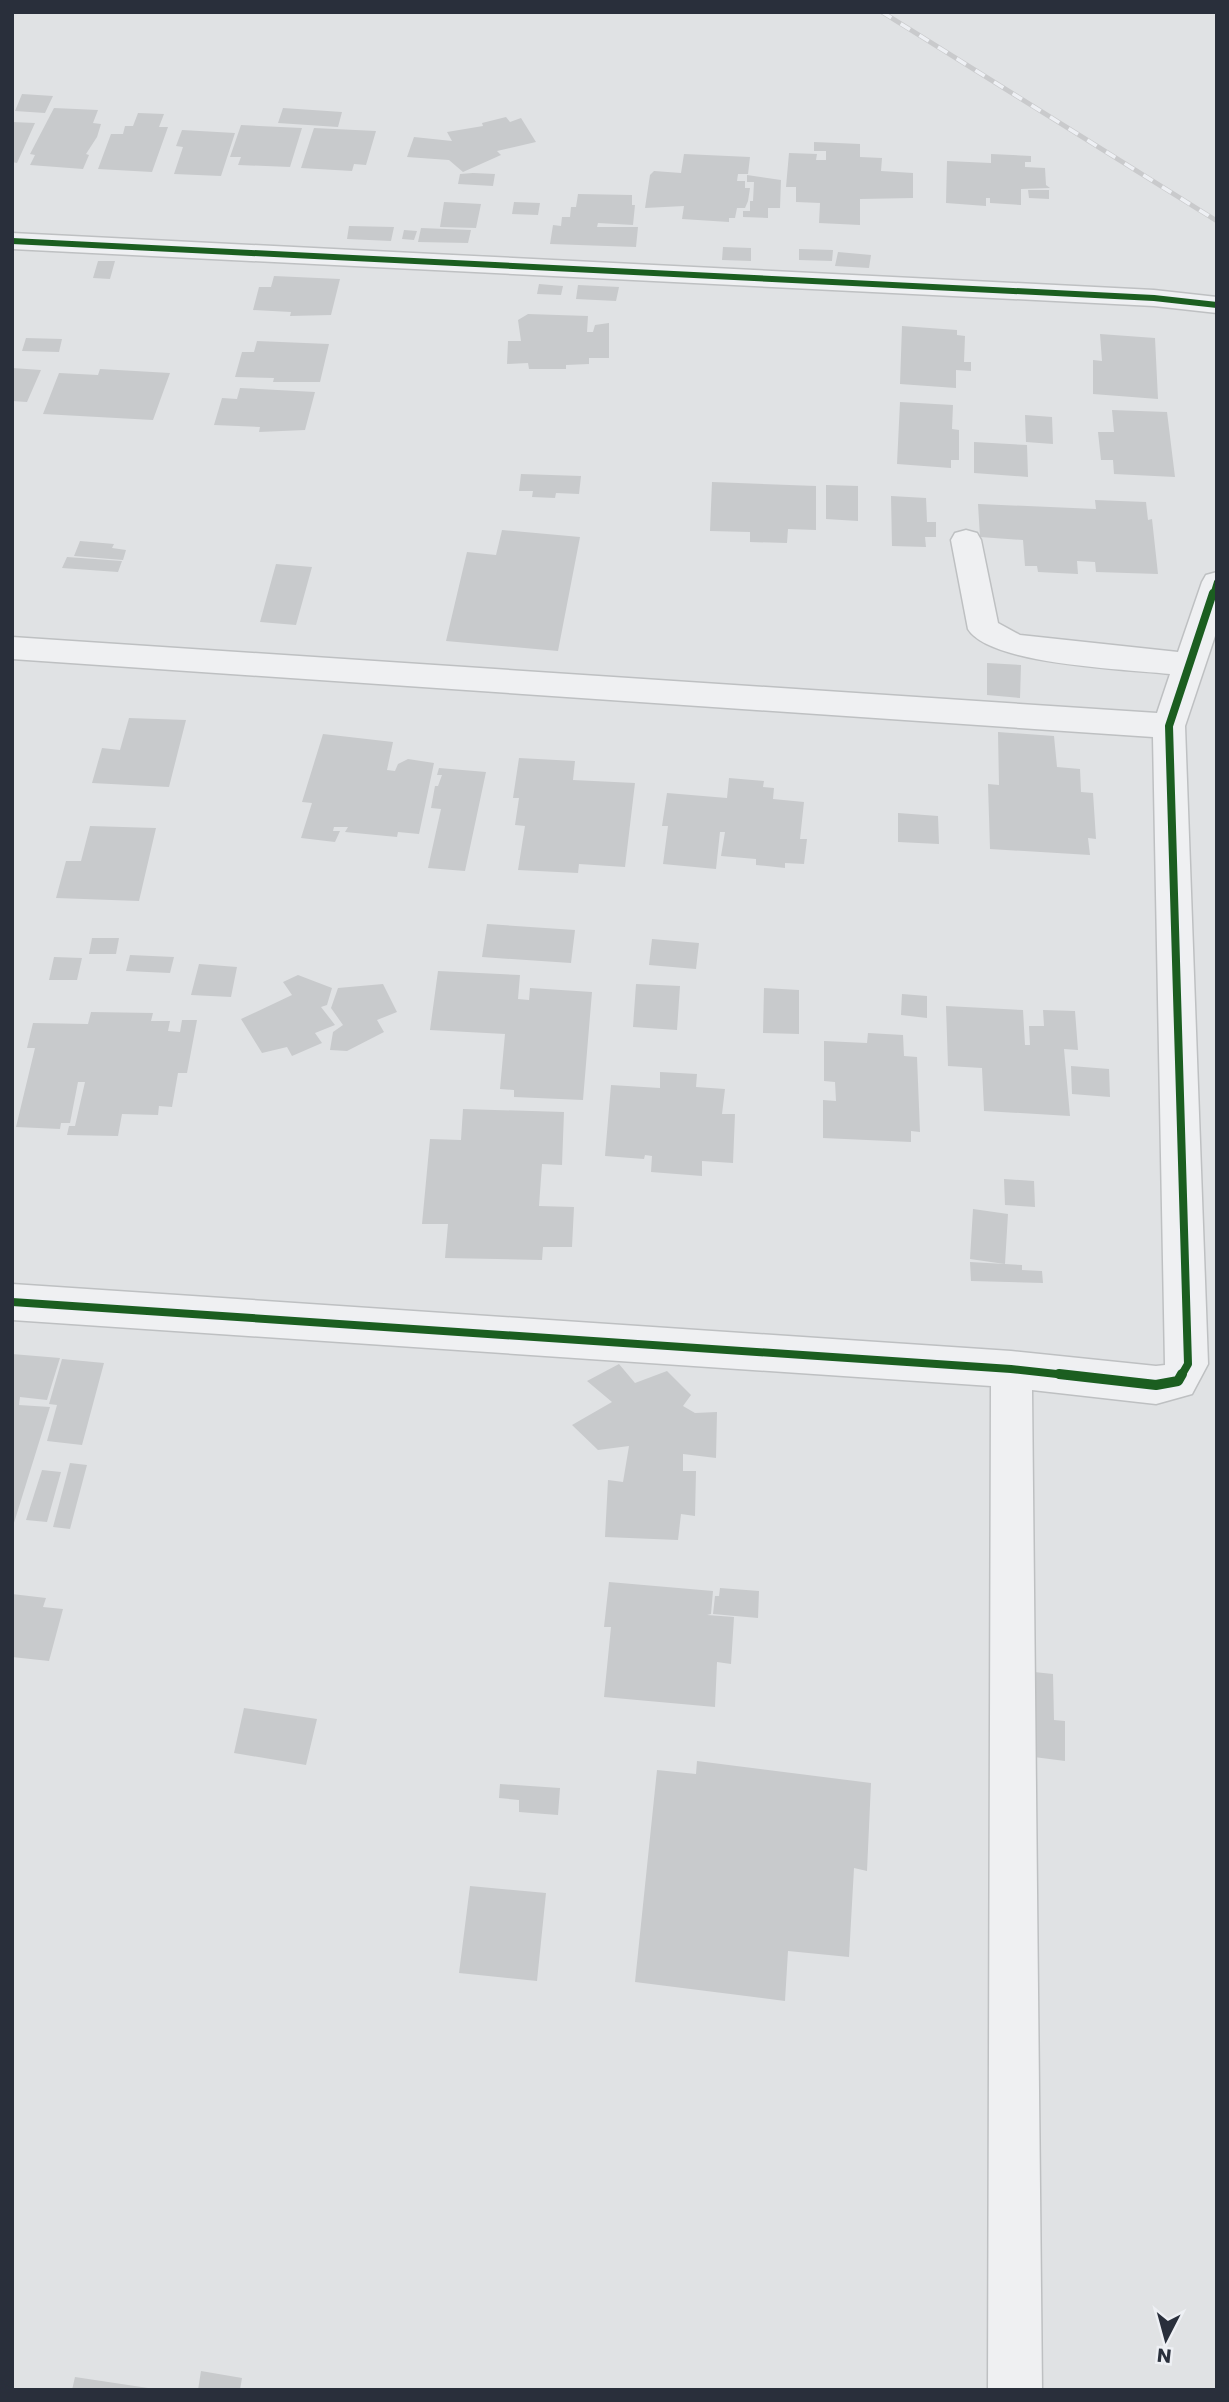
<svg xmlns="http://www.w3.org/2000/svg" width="1229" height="2402" font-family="Poppins,sans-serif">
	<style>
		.building { fill: #c8cacc }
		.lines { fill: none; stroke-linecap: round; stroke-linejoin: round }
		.minor-casing { stroke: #bec0c2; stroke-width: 3 }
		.minor { fill: #eff0f2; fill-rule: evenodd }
		.rail-casing { stroke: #c9cacc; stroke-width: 5 }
		.rail { stroke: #eef0f4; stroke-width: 3.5; stroke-dasharray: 11; stroke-linecap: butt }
		.cycleway-far2-casing { stroke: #eef0f4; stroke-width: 10 }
		.cycleway-far1-casing { stroke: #eef0f4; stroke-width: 12 }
		.cycleway-casing { stroke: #eef0f4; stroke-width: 15 }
		.cycleway-far2 { stroke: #1b5e20; stroke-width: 6 }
		.cycleway-far1 { stroke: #1b5e20; stroke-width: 8 }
		.cycleway { stroke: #1b5e20; stroke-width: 10 }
	</style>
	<rect width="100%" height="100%" fill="#e0e2e4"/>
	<path class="building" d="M22,94l31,2 -8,17 -30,-2z
		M54,108l44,2 -5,13 8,1 -4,13 -11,17 3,1 -6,14 -53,-4 5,-10 -5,-1z
		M283,108l59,4 -4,15 -60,-4z
		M138,113l26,1 -5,13h9l-16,45 -54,-3 13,-35h12l2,-8h8z
		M506,117l4,5 11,-4 15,24 -39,9 4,4 -38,17 -14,-12 -42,-3 7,-20 38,4 -5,-9 36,-6 -1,-3z
		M12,122l23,1 -18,40 -5,-1z
		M241,125l61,3 -12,39 -52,-2 3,-8h-11z
		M314,128l62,3 -10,34 -12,-1 -2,7 -51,-3z
		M182,130l53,3 -14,43 -47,-2 9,-27 -7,-1z
		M814,142l46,2v13l22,1 -1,13 32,2v25l-53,1v26l-41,-2 1,-20 -24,-1v-15h-10l3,-34 28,1 -1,6h10v-9h-12z
		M684,154l66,3 -2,17h-10l-1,7h8v7h5l-2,13 -3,7h-8l-2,10h-6v4l-47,-3 2,-13 -39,2 5,-33 4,-4 27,2z
		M991,154l40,2v6h-6v5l20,1 1,17 4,3 -29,1v16l-31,-2v-5h-4v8l-40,-3 1,-42 44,2z
		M473,173l22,1 -2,12 -35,-2 2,-10z
		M747,175l34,5 -1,28h-12v10l-25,-1v-6h7v-10h3l1,-19h-7z
		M1028,190h21v9l-20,-1z
		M578,194l54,1v10h3l-2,20 -35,-2 -1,4h41l-2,20 -86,-3 3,-19 8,1 1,-9h8l1,-10h5z
		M444,202l37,2 -5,24 -36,-1z
		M514,202l26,1 -2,12 -26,-1z
		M349,226l45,1 -3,14 -44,-2z
		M421,228l50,2 -3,13 -50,-1z
		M404,230l13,1 -3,9 -12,-1z
		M723,247l28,1v13l-29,-1z
		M799,249l34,1 -1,11 -33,-1z
		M838,252l33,3 -2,13 -34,-2z
		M98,261h17l-5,18 -17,-1z
		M274,276l66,3 -9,36 -41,1 1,-4 -38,-2 6,-23h12z
		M539,284l24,2 -2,9 -24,-1z
		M578,285l41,2 -3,14 -40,-2z
		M528,314l60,2 -1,16h6l2,-7 14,-2v35h-20v6l-23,1v4h-37l-1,-6 -21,1 1,-23h13l-3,-21z
		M902,326l55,4v5l8,1 -1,26h7v9l-15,-1v18l-56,-4z
		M1100,334l55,4 3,61 -65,-5v-34l9,1z
		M26,338l36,1 -3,13 -37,-1z
		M257,341l72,3 -9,38h-47l1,-4 -39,-1 7,-25h12z
		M12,368l29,2 -14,32 -15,-1z
		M100,369l70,4 -17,47 -110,-6 16,-41 39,2z
		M240,388l75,4 -10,38 -46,2 1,-5 -46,-2 8,-27 15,1z
		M900,402l53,3 -1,24 7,1v30h-8v8l-54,-4z
		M1112,410l55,2 8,65 -61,-3 -1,-14h-12l-3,-28h16z
		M1025,415l27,2 1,27 -27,-2z
		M974,442l53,3 1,32 -54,-4z
		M521,474l60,2 -2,18 -23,-1 -1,5 -23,-1 1,-6h-14z
		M712,482l104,4v44l-28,-1 -1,14 -37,-1v-10l-40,-1z
		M826,485l32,1v35l-32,-2z
		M891,496l35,2 1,24h9v15h-11l1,10 -34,-1z
		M1095,500l51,2 2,18 4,-1 6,55 -62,-2 -1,-10 -18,-1 1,13 -40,-2 -1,-6h-12l-2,-26 -43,-3 -2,-33 118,5z
		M502,530l78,7 -22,114 -112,-10 21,-89 29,3z
		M80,541l34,3 -2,4 14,2 -3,10 -49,-4z
		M67,557l55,4 -4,11 -56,-4z
		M276,564l36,3 -16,58 -36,-3z
		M987,663l34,2 -1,33 -33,-3z
		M129,718l57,2 -17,67 -77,-4 10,-35 18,2z
		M998,732l56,4 3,31 23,2 1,23 12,1 3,46 -8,-1 2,17 -100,-6 -2,-65 11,1z
		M323,734l70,8 -6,28 8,1 3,-7 10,-5 26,4 -15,71 -21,-2 -1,5 -52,-5 3,-5h-14l-1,4h7l-5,11 -34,-4 11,-35 -10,-1z
		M519,758l56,3 -2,19 62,3 -10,84 -46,-3 -1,9 -60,-3 7,-44 -10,-1 4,-27h-6z
		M439,768l47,4 -21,99 -37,-3 13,-59 -10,-1 4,-22h3l4,-11h-5z
		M729,778l35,3 -1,6 11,1 -1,11 31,3 -4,37h7l-3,25 -19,-1v5l-29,-3v-6l-35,-3 4,-24h-5l-4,37 -53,-5 5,-38h-6l5,-33 60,5z
		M898,813l40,3 1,28 -41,-2z
		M90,826l66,2 -17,73 -83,-3 10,-37h15z
		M487,924l88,6 -4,33 -89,-6z
		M92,938h27l-3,16h-27z
		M652,939l47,4 -3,26 -47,-4z
		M130,955l44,2 -4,16 -44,-2z
		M54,957l28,1 -5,22h-28z
		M199,964l38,3 -6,30 -40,-2z
		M438,971l82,4 -2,24 11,1 1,-12 62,4 -9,108 -69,-3v-7l-14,-1 5,-55 -75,-4z
		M298,975l34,13 -5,17 -6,2 14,18 -20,8 7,10 -30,13 -5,-9 -25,6 -21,-34 51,-24 -9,-13z
		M383,984l14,28 -20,8 7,12 -37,19 -17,-1 3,-18 10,-7 -12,-17 7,-20z
		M636,984l44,2 -3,44 -44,-3z
		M764,988l35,2v44l-36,-1z
		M902,994l25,2v22l-26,-3z
		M946,1006l77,4 2,35h5l-1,-19h15l-1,-16 32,1 3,39 -14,-1 6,67 -86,-5 -2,-43 -34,-2z
		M91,1012l62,1 -2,8h19l-2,10 12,1 2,-12h15l-10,53h-9l-6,34 -13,-1 -1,9 -36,-1 -4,22 -51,-1 2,-9h6l10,-44h-7l-8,41h-9l-1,6 -44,-2 19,-79h-8l6,-25 55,1z
		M868,1033l35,2 1,21 13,1 3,75 -9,-1v11l-88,-4v-38l13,1 -1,-19 -11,-1v-40l43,2z
		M1071,1066l38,3 1,28 -38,-3z
		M660,1072l37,2 -1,13 29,2 -3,25h13l-2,49 -31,-2v15l-51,-4 1,-16 -7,-1 -1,4 -39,-3 6,-71 49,3z
		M463,1109l101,3 -2,53 -20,-1 -3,42 35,1 -2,40h-29l-1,13 -97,-2 3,-34h-26l8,-85 31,1z
		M1004,1179l30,2 1,26 -30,-2z
		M973,1209l35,5 -3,50 -35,-5z
		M970,1262l52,3v5l20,1 1,12 -72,-2z
		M12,1354l48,4 -13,42 -27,-3 -1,8 31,2 -37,119z
		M62,1359l42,4 -22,82 -35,-4 10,-36 -8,-1z
		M619,1364l16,19 32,-12 24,24 -8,11 12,7 22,-1 -1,46 -33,-4v17h13l-1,45 -14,-2 -3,26 -73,-3 3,-57 15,2 6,-36 -31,4 -26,-25 40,-23 -25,-21z
		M70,1463l17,2 -17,64 -17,-2z
		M42,1470l19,2 -14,50 -21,-2z
		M609,1582l104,9 -2,23 -4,1 27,2 -3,47 -14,-2 -2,45 -111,-10 7,-70h-7z
		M720,1588l39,3 -1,27 -45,-4 2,-18h4z
		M12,1594l34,4 -3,9 20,2 -14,52 -37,-4z
		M1034,1672l19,2 1,46 11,1v40l-31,-4z
		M244,1708l73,11 -11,46 -72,-12z
		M697,1761l174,22 -4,88 -13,-3 -5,89 -61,-6 -3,50 -150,-19 22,-212 39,4z
		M500,1784l60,4 -2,27 -39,-3v-12l-20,-2z
		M470,1886l76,7 -9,88 -78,-8z
		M201,2371l41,7 -2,12h-42z
		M75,2377l73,11v2h-76z"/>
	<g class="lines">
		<defs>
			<path id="minor" d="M12,233l1142,57 63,7v16l-63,-7 -1142,-57z
				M966,530l11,3 4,7 17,83 22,12 158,17 24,-70 4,-7 11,-3v58l-32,96 23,638 -16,30 -36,10 -124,-14 10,1000h-54l3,-1004 -979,-66v-36l999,67 145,15 9,-1 -12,-628 -1141,-78v-22l1145,76 13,-39c-43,-5 -180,-9 -202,-45l-17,-89 4,-7z"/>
		</defs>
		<use href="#minor" class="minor-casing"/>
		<use href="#minor" class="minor"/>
		<defs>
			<path id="rail" d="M882,12l335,209"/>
		</defs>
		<use href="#rail" class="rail-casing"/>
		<use href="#rail" class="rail"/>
		<defs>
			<path id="cycleway-far2" d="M12,241l1142,57 63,7
				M1213,595l4,-13"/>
			<path id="cycleway-far1" d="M12,1302l999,67 64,7
				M1181,1376l7,-12 -19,-638 44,-133"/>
			<path id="cycleway" d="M1059,1374l97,11 22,-4 4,-7"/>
		</defs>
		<use href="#cycleway-far2" class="cycleway-far2-casing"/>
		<use href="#cycleway-far1" class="cycleway-far1-casing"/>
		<use href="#cycleway" class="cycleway-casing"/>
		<use href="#cycleway-far2" class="cycleway-far2"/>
		<use href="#cycleway-far1" class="cycleway-far1"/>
		<use href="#cycleway" class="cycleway"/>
	</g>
	<rect width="1229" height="2402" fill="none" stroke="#292f3b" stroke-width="28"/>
	<g transform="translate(1166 2339) rotate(186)" stroke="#eef0f4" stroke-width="5" paint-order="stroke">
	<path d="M0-5L12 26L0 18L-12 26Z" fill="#292f3b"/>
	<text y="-10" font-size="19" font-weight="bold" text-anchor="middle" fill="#292f3b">N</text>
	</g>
</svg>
